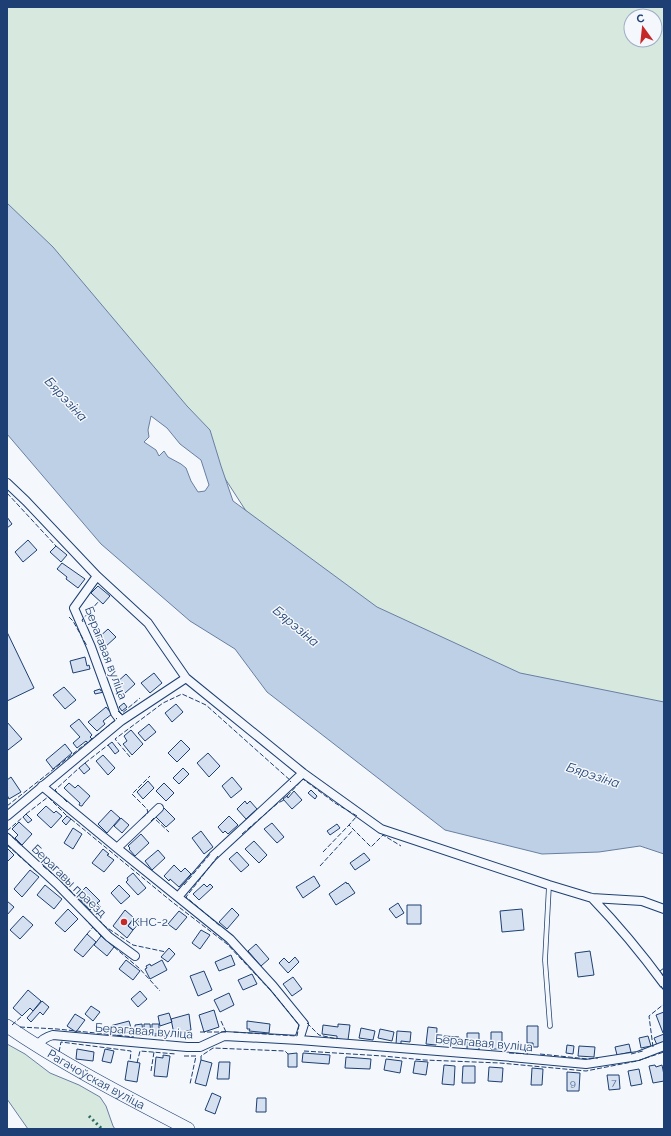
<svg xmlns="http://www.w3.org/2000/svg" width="671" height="1136" font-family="Raleway,sans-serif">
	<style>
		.green { fill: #d7e8df; stroke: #687fa3; fill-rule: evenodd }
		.water { fill: #bed0e5; stroke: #687fa3; fill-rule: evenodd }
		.building { fill: #d5e0f0; stroke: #1d3f73 }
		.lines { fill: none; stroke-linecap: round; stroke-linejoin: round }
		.lane-casing { stroke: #1d3f73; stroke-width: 5.5 }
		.street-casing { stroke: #1d3f73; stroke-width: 10 }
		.primary-casing { stroke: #1d3f73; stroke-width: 14 }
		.lane { stroke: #f4f7fb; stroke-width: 4 }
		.street { stroke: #f4f7fb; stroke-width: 8 }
		.primary { stroke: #f4f7fb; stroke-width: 13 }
		.hedge { stroke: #2c6c60; stroke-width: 3; stroke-dasharray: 2 3; stroke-linecap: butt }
		.fence { stroke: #1d3f73; stroke-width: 1; stroke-dasharray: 5 2; stroke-linecap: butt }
		.poi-dot { fill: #c62828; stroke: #f4f7fb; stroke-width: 1.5 }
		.labels { text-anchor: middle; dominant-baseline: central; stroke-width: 3; stroke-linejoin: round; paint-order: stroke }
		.number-label { font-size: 10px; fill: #4b6792 }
		.street-label { font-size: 12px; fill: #1d3f73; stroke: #f4f7fb }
		.poi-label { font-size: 12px; fill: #1d3f73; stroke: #f4f7fb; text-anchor: start }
		.water-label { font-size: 13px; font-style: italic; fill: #1d3f73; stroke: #f4f7fb }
	</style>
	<rect width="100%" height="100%" fill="#f4f7fb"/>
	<path class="green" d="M7,7h657v708l-149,-37 -145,-67 -124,-100 -64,-99 -175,-201zM631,16h24v24h-24z
		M7,1044l18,10 25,19 29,12 21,12 6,9 7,20 2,3h-87l-21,-30z"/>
	<path class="water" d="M7,203l46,44 134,159 23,24 11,36 12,35 144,106 143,66 144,29v152l-24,-8 -41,6 -57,2 -97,-24 -178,-138 -32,-43 -45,-28 -89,-77 -94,-110zM151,416l16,12 13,16 21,16 8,25 -4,6 -7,1 -7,-11 -5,-13 -5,-4 -13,-7 -4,-6 -5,5 -3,-6 -12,-8 5,-5 -1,-7z"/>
	<path class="building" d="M7,517l5,7 -5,4z
		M28,540l9,10 -14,12 -8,-10z
		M56,546l11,9 -6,7 -11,-10z
		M62,563l23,16 -7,9 -12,-9 1,-2 -10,-8z
		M98,586l12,10 -7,8 -12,-11z
		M108,629l8,8 -11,10 -8,-8z
		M7,632l27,56 -27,13z
		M85,657l2,9 2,-1 1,4 -17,4 -3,-12z
		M154,673l8,10 -12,10 -9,-10z
		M126,674l9,10 -11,10 -9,-10z
		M64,687l12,13 -11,9 -12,-14z
		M100,689l1,2 2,-1 1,2 -9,2 -1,-3z
		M124,703l3,4 -5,4 -3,-4z
		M176,704l7,8 -11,10 -7,-9z
		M106,707l6,7 -9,7 2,3 -8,7 -9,-9z
		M79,719l13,16 -2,2 2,2 -4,4 -2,-2 -9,7 -4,-5 7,-6 -10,-11z
		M7,722l15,17 -14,11 -1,-1z
		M149,724l7,8 -11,9 -7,-8z
		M131,730l12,14 -11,11 -9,-11 4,-3 -3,-5z
		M181,740l9,9 -13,13 -9,-9z
		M112,742l7,9 -4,3 -7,-9z
		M65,744l7,9 -19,16 -7,-9z
		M208,753l12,13 -11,11 -12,-14z
		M103,755l12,13 -7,7 -12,-14z
		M85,763l5,6 -6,5 -5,-6z
		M183,768l6,6 -10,10 -6,-6z
		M11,777l10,15 -12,7 -2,-4v-15z
		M232,777l10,12 -11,9 -9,-12z
		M148,781l6,7 -11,11 -6,-7z
		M69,783l6,5 3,-3 12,11 -6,7 -2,3h-1l-2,-1 1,-2 -16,-15z
		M164,783l10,10 -8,8 -10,-10z
		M311,790l6,6 -2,3 -7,-6z
		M294,791l8,9 -10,9 -9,-10 4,-3 1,2z
		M245,801l2,3 3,-3 7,8 -11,10 -9,-10z
		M46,806l8,7 2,-2 6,5 -11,12 -14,-13z
		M164,808l11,11 -9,8 -10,-10z
		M111,810l9,8 -13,15 -9,-9z
		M26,814l6,6 -4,3 -5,-6z
		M67,816l4,3 -5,6 -4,-4z
		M229,816l9,9 -10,9 -3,-3 -2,2 -5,-6z
		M121,818l8,7 -7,8 -8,-7z
		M19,822l13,12 -10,11 -7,-7 3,-3 -6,-6z
		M272,823l12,14 -7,6 -13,-14z
		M337,824l3,4 -10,7 -3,-4z
		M73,828l9,6 -9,15 -9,-6z
		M201,831l12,16 -9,7 -12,-16z
		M141,834l8,9 -14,13 -6,-7 1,-1 -2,-2z
		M254,841l13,14 -8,8 -14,-14z
		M7,848l7,7 -7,7z
		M103,849l6,5 -2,1 7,5 -10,12 -12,-9z
		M158,850l7,8 -13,12 -7,-9z
		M237,852l12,13 -8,7 -12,-13z
		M364,853l6,7 -15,10 -5,-7z
		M174,865l7,7 4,-4 6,6 -12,13 -9,-8 -1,2 -5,-5z
		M30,870l9,7 -17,20 -8,-8z
		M133,873l13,15 -8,7 -12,-13 2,-2 -1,-2z
		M314,876l6,10 -17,12 -7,-11z
		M346,882l1,2 1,-1 7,10 -19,12 -7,-11z
		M204,884l3,3 3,-3 3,3 -14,13 -6,-6z
		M45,885l17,14 -8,10 -17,-14z
		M119,885l11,11 -9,8 -10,-11z
		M86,887l14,14 -3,2 4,4 -4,4 -4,-4 -3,3 -13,-14z
		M7,901l7,6 -7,8z
		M398,903l6,10 -8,5 -7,-9z
		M407,905h14v19h-14z
		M232,908l7,7 -12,14 -8,-7z
		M68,909l10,10 -13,13 -10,-9z
		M522,909l2,21 -22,2 -2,-21z
		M125,910l9,8 -6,8 5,4 -6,8 -14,-12z
		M179,911l8,6 -11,13 -8,-6z
		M23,916l10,9 -13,14 -10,-9z
		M134,918l6,4 -7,8 -5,-4z
		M201,930l9,5 -10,14 -8,-6z
		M87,934l9,8 -13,15 -9,-7z
		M101,936l13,11 -7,9 -13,-11z
		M256,944l13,15 -8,7 -13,-15z
		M169,948l6,6 -7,8 -7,-5z
		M590,951l4,24 -16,2 -3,-24z
		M231,955l4,10 -16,6 -4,-9z
		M295,957l4,5 -11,11 -9,-10 5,-5 5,5z
		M126,960l14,11 -7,9 -14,-11z
		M162,960l5,10 -17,9 -5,-10 2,-1 -1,-2 4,-2 1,2z
		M204,971l8,19 -14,6 -8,-20z
		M252,974l5,10 -14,6 -5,-10z
		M293,977l9,12 -10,7 -9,-12z
		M28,990l13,11 -8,10 -3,-3 -8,8 -9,-8z
		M140,991l7,8 -9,8 -7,-8z
		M229,993l5,12 -14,7 -6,-12z
		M42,1001l7,6 -6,8 -3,-3 -9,10 -4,-4z
		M91,1006l9,6 -7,9 -8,-7z
		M214,1010l5,17 -15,5 -5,-17z
		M664,1012v20l-1,1 -7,-18z
		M169,1013l3,9 -12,4 -2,-10z
		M75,1014l10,6 -9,12 -9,-6z
		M189,1014l2,16 -17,4 -3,-15z
		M129,1021l3,10 -19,6 -3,-11z
		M247,1021l23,3 -1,9 -20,-2 1,-2h-3z
		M142,1024l1,10 -7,1 -1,-10z
		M144,1024h6l1,10h-7z
		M152,1024h7v10h-7z
		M338,1024l12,1 -2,15 -11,-1v-3l-15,-2 1,-9 15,2z
		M527,1026h11v21h-5v-4h-6z
		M428,1027l9,1 -1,17 -10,-1z
		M361,1028l14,3 -2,9 -14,-2z
		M380,1029l14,3 -2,9 -14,-3z
		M397,1031l14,1 -1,10 -9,-1v4l-5,-1z
		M491,1032h11v17h-11z
		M467,1033h12v17h-12z
		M664,1034v8l-7,3 -3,-7z
		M444,1036l15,1v8l-16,-1z
		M648,1036l3,10 -10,2 -2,-10z
		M629,1044l2,8 -14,3 -2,-8z
		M567,1045l7,1 -1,8 -7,-1z
		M579,1046l16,1 -1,10 -16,-1z
		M77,1049l17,3 -1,9 -17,-2z
		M105,1049l9,2 -3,12 -9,-2z
		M297,1053v14h-9v-13z
		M303,1053l27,2 -1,9 -27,-2z
		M163,1055l7,1 -3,21 -13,-1 2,-19 7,1z
		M346,1057l25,2 -1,10 -25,-1z
		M386,1059l16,2 -2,12 -16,-3z
		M201,1060l11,3 -6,23 -11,-3z
		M128,1061l12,2 -3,19 -12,-2z
		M415,1061l13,1 -2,13 -13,-2z
		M219,1062h11l-1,17h-12z
		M444,1065l11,1 -1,19 -12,-1z
		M655,1065l1,2 6,-2 2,10v6l-11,2 -4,-17z
		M463,1066h12v17h-13z
		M489,1067l14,1 -1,14 -14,-1z
		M532,1068l11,1 -1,16h-11z
		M639,1069l3,15 -11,2 -3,-15z
		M567,1072l13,1 -1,18h-12z
		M607,1075h12l1,14 -11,1z
		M212,1093l9,4 -6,17 -10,-4z
		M257,1098h9v14h-10z"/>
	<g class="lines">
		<defs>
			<path id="lane" d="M549,885l-4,75 5,66"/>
			<path id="street" d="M7,483l19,18 71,75 51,47 38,55 117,95 78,56 168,56 43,13 50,3 22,8
				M97,576l-23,32 17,39 24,66 6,8
				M42,786l75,62 113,91 43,47 31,38 -5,16
				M7,816l114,-95 65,-43
				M7,838l50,46 52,53 26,19
				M117,848l42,-40
				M178,897l35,-41 90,-83
				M592,898c26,27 50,56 72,86
				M37,1046c4,-6 8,-9 16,-11l134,12h13l24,-11 75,4 202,16 85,8 52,-8 26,-10"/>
			<g id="primary">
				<path id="s1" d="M7,1026c57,39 120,71 181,103"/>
			</g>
		</defs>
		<use href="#lane" class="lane-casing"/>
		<use href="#street" class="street-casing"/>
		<use href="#primary" class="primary-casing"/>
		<use href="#lane" class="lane"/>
		<use href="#street" class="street"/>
		<use href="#primary" class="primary"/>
		<path class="hedge" d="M89,1116l13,13"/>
		<path class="fence" d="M7,493l49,53
			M69,617l4,4 14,25
			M83,622l-1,-2 17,-19
			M118,711l3,3 19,-16
			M130,757l-15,-18 48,-36 19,-9 24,11 85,76 -1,1
			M85,763l23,-18
			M287,796l16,-17 32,24 22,13 -8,9 22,22 12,-12 18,11
			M67,802l-12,-12 24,-22
			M7,806l110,-87 -1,-1
			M26,814l22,-17 19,19
			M142,818l6,-5 -1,-4 -15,-15 18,-18
			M71,819l100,82 56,43 47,50 25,31 -2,11 -65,-4
			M151,821l3,-3 15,14
			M7,831l16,-14
			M7,832l16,15
			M242,834l36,-31 6,-3
			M7,845l30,27
			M323,852l26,-27
			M218,856l-32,41 34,29
			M43,866l18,15 45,46 27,18 33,7
			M320,866l33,-36
			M184,885l27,-32
			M84,918l17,18
			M87,934l6,-7
			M114,947l25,21 21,23
			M664,968l-4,3 4,6
			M661,986l3,5
			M221,1021l5,11
			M307,1023l12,12 18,4
			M12,1025l10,-9
			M20,1027l37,2 77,8
			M200,1032h26
			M139,1035l40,2 15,-3
			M653,1047l-4,-31 15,-12
			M304,1051l79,5 41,4 76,3 86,8 51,-10 27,-9
			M59,1052l2,-10 70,9 -1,10
			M509,1053l20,1
			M540,1054l48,5 10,-1
			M631,1054l12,-3
			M184,1056h12l-6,28
			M201,1060v-4l12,-8 72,3 3,3
			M137,1063l3,-12 36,3
			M151,1071l3,-19
			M7,1128l1,1"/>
	</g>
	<circle class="poi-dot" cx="124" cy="922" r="4"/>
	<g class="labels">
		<g class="number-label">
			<text x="573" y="1082">9</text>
			<text x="614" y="1082">7</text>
		</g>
		<g class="street-label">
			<text transform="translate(106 653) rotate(69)">Берагавая вуліца</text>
			<text transform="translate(69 881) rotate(44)">Берагавы праезд</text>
			<text transform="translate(144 1031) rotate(4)">Берагавая вуліца</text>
			<text transform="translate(484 1043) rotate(5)">Берагавая вуліца</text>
			<text stroke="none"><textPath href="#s1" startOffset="104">Рагачоўская вуліца</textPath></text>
		</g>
		<g class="poi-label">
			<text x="132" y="922">КНС-2</text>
		</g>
		<g class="water-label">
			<text transform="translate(66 399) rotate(47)">Бярэзіна</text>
			<text transform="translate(296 626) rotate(40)">Бярэзіна</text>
			<text transform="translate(593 775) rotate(18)">Бярэзіна</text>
		</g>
	</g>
	<rect width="671" height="1136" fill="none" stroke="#1d3f73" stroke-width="16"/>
	<g transform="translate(643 28) rotate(345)"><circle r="19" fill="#f4f7fb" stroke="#9eadc5"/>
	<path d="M0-3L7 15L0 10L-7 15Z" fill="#c62828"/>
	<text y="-6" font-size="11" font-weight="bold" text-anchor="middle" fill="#1d3f73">С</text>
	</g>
</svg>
